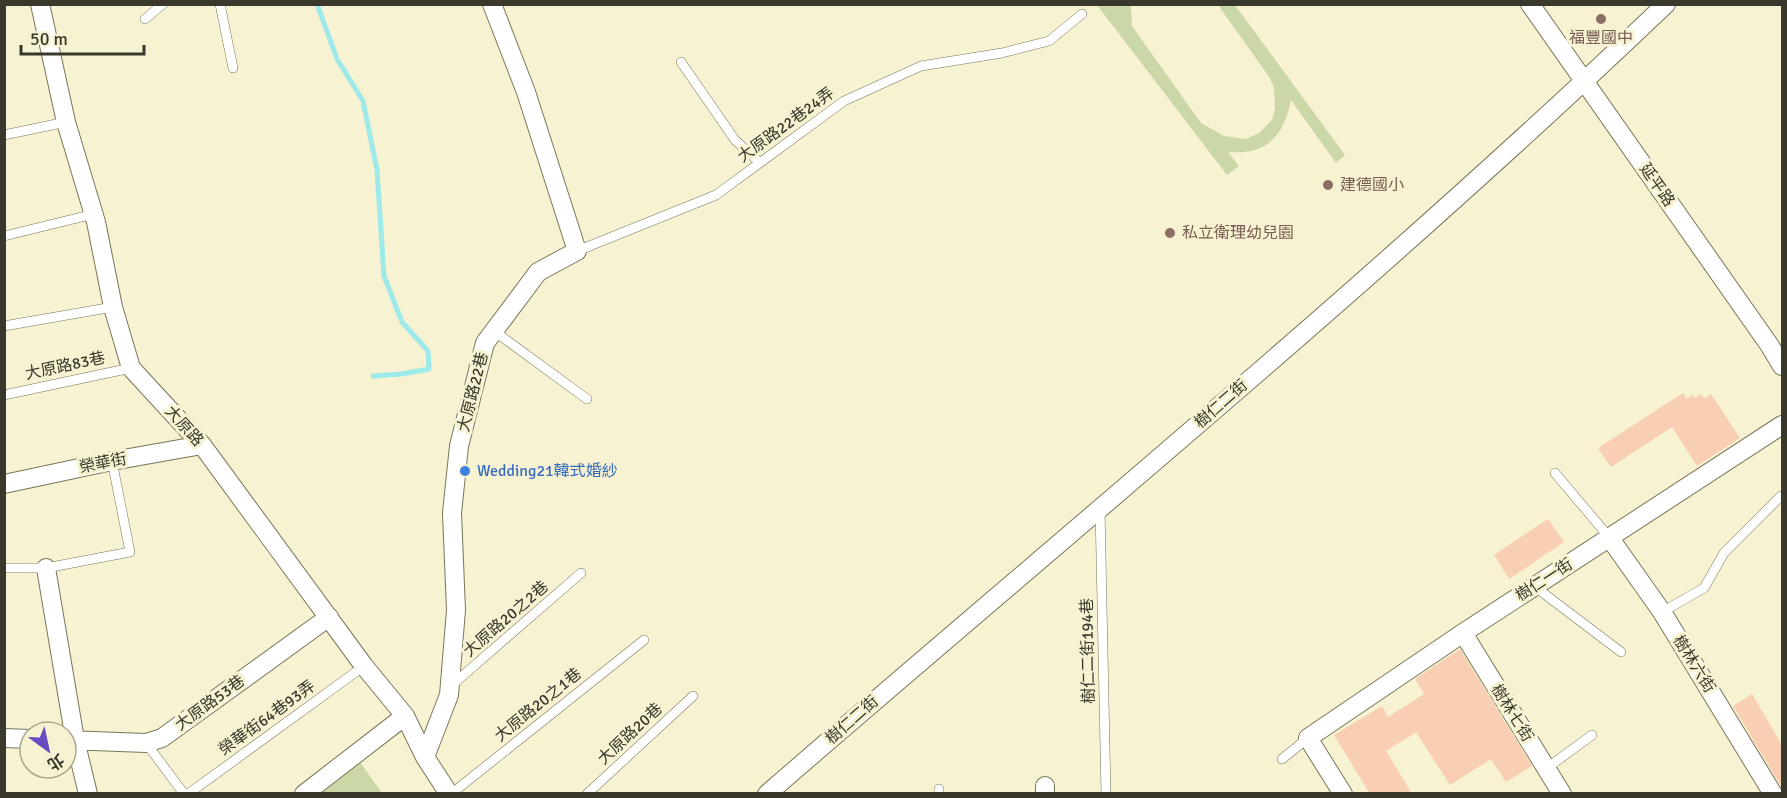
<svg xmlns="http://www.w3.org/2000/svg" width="1787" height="798" font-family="Signika,'Noto Sans TC',sans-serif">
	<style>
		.green { fill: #ccd7a8 }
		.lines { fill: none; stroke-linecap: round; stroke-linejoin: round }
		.stream { stroke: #9ee9e9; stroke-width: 5 }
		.building { fill: #f8cfb3 }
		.service-casing { stroke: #7a765a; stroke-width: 10 }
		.minor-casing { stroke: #7a765a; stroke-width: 20 }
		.service { stroke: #fff; stroke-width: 9 }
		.minor { stroke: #fff; stroke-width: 18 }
		.education-dot { fill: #8d6e63; stroke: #f6f2d2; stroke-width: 2 }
		.shop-dot { fill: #3f7fe0; stroke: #f6f2d2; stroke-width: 2 }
		.labels { text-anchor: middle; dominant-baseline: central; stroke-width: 6; stroke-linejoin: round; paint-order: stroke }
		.education-label { font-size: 16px; fill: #785e54; stroke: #f6f2d2; text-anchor: start }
		.street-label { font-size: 16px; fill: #3a382c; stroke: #f6f2d2 }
		.shop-label { font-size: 16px; fill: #366cbe; stroke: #f6f2d2; text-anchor: start }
	</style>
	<rect width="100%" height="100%" fill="#f6f2d2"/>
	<path class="green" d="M1097,5h34l1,21 69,97 23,13 22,3 13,-6 13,-13 3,-12 -1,-20 -4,-10 -52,-73h17l110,150 -9,8 -45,-63c-8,37 -24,55 -63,52l11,14 -12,9z
		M357,758l25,35 -71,1z"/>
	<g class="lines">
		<path class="stream" d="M317,4l20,55 26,42 14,69 7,106 18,46 26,29 1,18 -28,5 -28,2"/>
	</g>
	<path class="building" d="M1683,393l4,6 5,-4 3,3 6,-4 3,5 7,-5 29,44 -43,28 -25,-39 -61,40 -13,-19z
		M1548,519l16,23 -55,37 -15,-24z
		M1460,649l72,117 -26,16 -15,-23 -41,26 -34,-53 -30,19 26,43h-42l-36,-59 48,-29 6,11 36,-23 -9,-15z
		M1752,694l30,51v43l-49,-82z"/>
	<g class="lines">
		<defs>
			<path id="service" d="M220,4l13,64
				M145,19l18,-15
				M681,62l54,78 24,22
				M4,135l62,-13
				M4,236l90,-22
				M577,251l139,-56 128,-94 77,-35 81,-13 47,-12 33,-27
				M4,326l109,-19
				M494,331l93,68
				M4,395l127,-27
				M1555,473l54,64
				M1100,509l6,285
				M4,568h42l84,-16 -18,-91
				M1534,586l87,66
				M1662,612l42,-24 20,-35 57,-57 1,1
				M452,685l129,-112
				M146,743l38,51
				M1282,759l26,-21
				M1547,768l45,-33
				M188,794l176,-128
				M451,794l193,-154
				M587,794l106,-98
				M939,794v-5"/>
			<path id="minor" d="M40,4l26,118 30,100 17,85 18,61 71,77 162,221 41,50 20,41 24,37
				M1530,4l240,342 12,20
				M4,484l108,-23 90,-16
				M1609,537l53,75 111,182
				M46,568l29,172 13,54
				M1463,633l99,161
				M4,738l26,1
				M66,740l80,3 16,-5 167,-121
				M425,757l24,-62 7,-85 -4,-97 7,-67 26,-103 53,-71 39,-21 -51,-159 -34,-88
				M304,794l101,-78
				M767,794c301,-261 610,-514 899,-790
				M1045,794v-8
				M1343,794l-35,-56 155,-105 319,-208"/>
		</defs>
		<use href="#service" class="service-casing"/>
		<use href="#minor" class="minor-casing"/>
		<use href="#service" class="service"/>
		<use href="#minor" class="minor"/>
	</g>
	<g class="education-dot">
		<circle cx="1601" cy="19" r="6"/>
		<circle cx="1328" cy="185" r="6"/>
		<circle cx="1170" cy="233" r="6"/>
	</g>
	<circle class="shop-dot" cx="465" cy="471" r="6"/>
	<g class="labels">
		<g class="education-label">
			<text x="1601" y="38" text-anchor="middle">福豐國中</text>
			<text x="1340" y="185">建德國小</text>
			<text x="1182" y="233">私立衛理幼兒園</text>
		</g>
		<g class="street-label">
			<text transform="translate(786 125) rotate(-36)">大原路22巷24弄</text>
			<text transform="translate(1657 185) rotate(55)">延平路</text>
			<text transform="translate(65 366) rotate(-12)">大原路83巷</text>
			<text transform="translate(473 392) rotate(-76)">大原路22巷</text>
			<text transform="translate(1221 404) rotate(-41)">樹仁二街</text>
			<text transform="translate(184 426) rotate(48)">大原路</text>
			<text transform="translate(103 463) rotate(-11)">榮華街</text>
			<text transform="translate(1544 580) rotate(-33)">樹仁一街</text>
			<text transform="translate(506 619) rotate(-41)">大原路20之2巷</text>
			<text transform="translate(1088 651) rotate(-91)">樹仁二街194巷</text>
			<text transform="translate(1694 664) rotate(58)">樹林六街</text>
			<text transform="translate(210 703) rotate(-36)">大原路53巷</text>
			<text transform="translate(538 705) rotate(-39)">大原路20之1巷</text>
			<text transform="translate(1512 713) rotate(58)">樹林七街</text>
			<text transform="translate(267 718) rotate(-36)">榮華街64巷93弄</text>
			<text transform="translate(852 720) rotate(-41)">樹仁二街</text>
			<text transform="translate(630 734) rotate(-43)">大原路20巷</text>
		</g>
		<g class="shop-label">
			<text x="477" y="471">Wedding21韓式婚紗</text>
		</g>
	</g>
	<rect width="1787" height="798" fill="none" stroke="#3a382c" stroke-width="12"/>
	<g transform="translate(48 750) rotate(147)"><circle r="28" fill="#f6f2d2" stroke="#aba890" stroke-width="1.5"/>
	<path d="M0-4.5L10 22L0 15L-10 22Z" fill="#684ac3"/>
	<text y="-9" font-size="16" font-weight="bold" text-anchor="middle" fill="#3a382c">北</text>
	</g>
	<path d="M21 45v9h123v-9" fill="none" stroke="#3a382c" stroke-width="3"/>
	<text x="30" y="45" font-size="18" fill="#3a382c" stroke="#f6f2d2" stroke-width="4.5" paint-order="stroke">50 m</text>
</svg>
